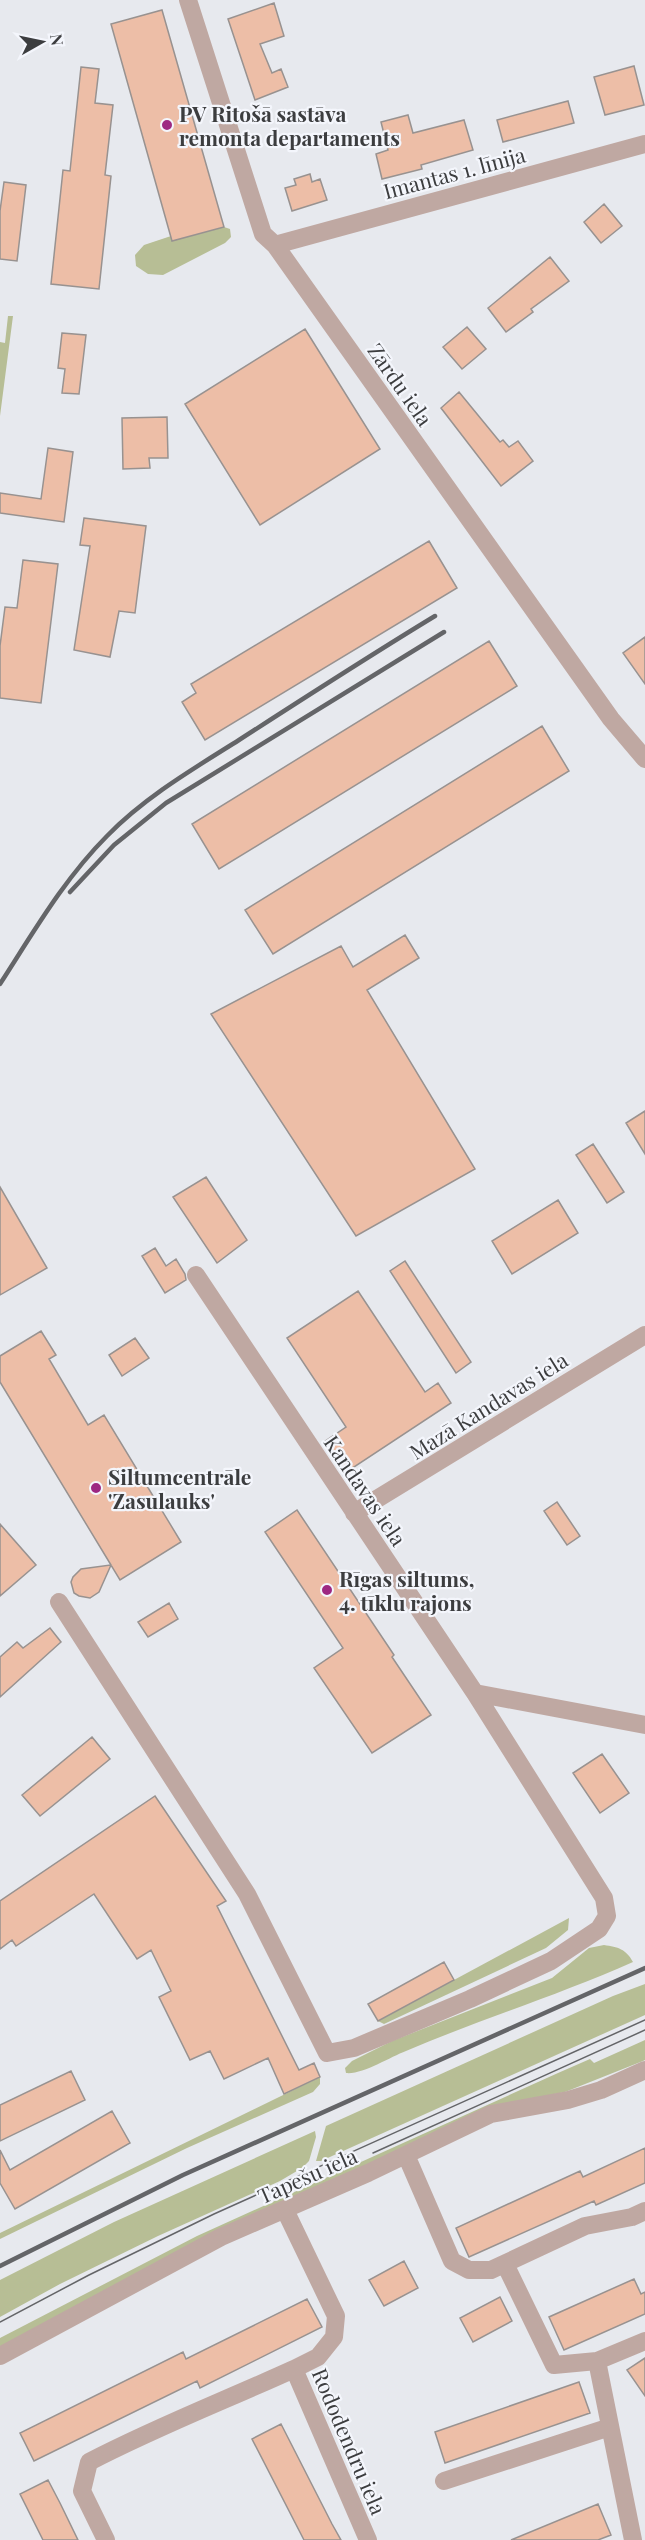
<svg xmlns="http://www.w3.org/2000/svg" width="645" height="2540" font-family="'Playfair Display',serif">
	<style>
		.green { fill: #b7be95 }
		.building { fill: #edbea7; stroke: #989290; stroke-width: 1.5 }
		.lines { fill: none; stroke-linecap: round; stroke-linejoin: round }
		.minor { stroke: #bfa8a2; stroke-width: 18 }
		.tram { stroke: #646568; stroke-width: 1.5 }
		.rail { stroke: #646568; stroke-width: 4.5 }
		.poi-dot { fill: #9d2882; stroke: #f4f6fc; stroke-width: 2 }
		.labels { text-anchor: middle; dominant-baseline: central; stroke-width: 4.5; stroke-linejoin: round; paint-order: stroke }
		.poi-label { font-size: 21px; font-weight: bold; fill: #3c3d3f; stroke: #f4f6fc; text-anchor: start }
		.street-label { font-size: 21px; fill: #3c3d3f; stroke: #f4f6fc }
	</style>
	<rect width="100%" height="100%" fill="#e7e9ee"/>
	<path class="green" d="M224,227l6,2 1,8 -6,6 -62,32 -15,-1 -12,-8 -1,-11 9,-10 27,-9 1,5z
		M8,316h5l-13,100v-74l5,1z
		M569,1918l-1,12 -22,18 -162,76 -6,-3z
		M604,1945c14,2 22,4 29,17 -74,33 -152,57 -227,89 -16,6 -44,24 -60,22l-1,-5 7,-7 40,-20 160,-63 37,-30z
		M645,1984v31l-324,146h-5l10,-35 287,-130z
		M645,2040v20l-2,1 -78,31 -30,6 -535,250v-10l197,-102 361,-163 32,-14 4,4z
		M320,2077v7l-7,8 -126,56 -187,91v-6z
		M315,2131l1,6 -7,24 -7,7 -22,13 -122,55 -98,48 -60,33v-37l114,-58z"/>
	<path class="building" d="M274,3l10,33 -24,8 12,29 9,-4 7,18 -33,13 -27,-81z
		M162,10l62,217 -52,14 -61,-217z
		M634,66l10,39 -39,10 -11,-38z
		M81,67l18,2 -4,34 18,2 -8,70 6,1 -12,113 -48,-5 12,-114 7,1z
		M568,101l6,22 -71,19 -6,-22z
		M408,115l5,18 51,-13 9,30 -52,15 1,4 -40,10 -6,-25 12,-4 -7,-28z
		M310,174l2,8 8,-3 7,21 -35,11 -7,-23 11,-3 -2,-6z
		M4,182l22,3 -9,76 -17,-2v-48z
		M604,204l18,22 -21,17 -17,-21z
		M550,257l19,24 -38,28 2,3 -27,20 -18,-24z
		M467,327l19,22 -24,20 -19,-22z
		M305,329l75,120 -120,76 -75,-121z
		M62,333l24,2 -7,59 -17,-1 3,-24 -7,-1z
		M459,392l41,50 3,-2 6,7 9,-6 15,20 -32,25 -60,-78z
		M167,417l1,41h-19l1,10 -27,1 -1,-51z
		M48,448l25,4 -9,70 -64,-9v-20l41,6z
		M84,518l62,8 -11,87 -16,-2 -9,46 -36,-7 16,-104 -10,-1z
		M429,541l28,47 -252,152 -23,-38 14,-9 -5,-9z
		M23,560l35,4 -17,139 -41,-5v-52l5,-39 12,1z
		M645,637v47l-22,-31z
		M489,641l28,45 -298,183 -27,-45z
		M542,726l27,45 -296,183 -28,-44z
		M405,935l14,23 -52,32 108,179 -119,67 -145,-222 130,-68 12,21z
		M645,1111v43l-19,-31z
		M593,1144l31,48 -17,11 -31,-48z
		M206,1177l41,63 -30,23 -44,-66z
		M0,1187l47,81 -47,27z
		M558,1200l20,33 -66,41 -20,-33z
		M155,1248l11,18 10,-7 9,15 1,6 -21,13 -23,-37z
		M405,1261l66,101 -15,11 -66,-102z
		M358,1291l67,101 13,-9 13,20 -106,70 -21,-31 22,-15 -59,-89z
		M41,1331l15,24 -7,4 39,66 16,-10 77,127 -61,38 -9,-15 -12,27 -9,6 -11,-2 -5,-3 -3,-11 2,-5 8,-8 30,-4 -111,-183v-26z
		M135,1338l14,20 -27,18 -13,-21z
		M557,1502l23,34 -13,9 -23,-34z
		M297,1510l97,145 -2,2 39,58 -59,38 -58,-85 29,-20 -78,-116z
		M0,1524l36,41 -36,31z
		M169,1603l9,16 -30,18 -10,-15z
		M50,1628l11,14 -61,55v-40l17,-15 6,6z
		M92,1737l18,22 -70,57 -18,-21z
		M602,1754l27,39 -29,20 -27,-40z
		M155,1796l71,105 -9,5 82,164 15,-7 6,14 -36,17 -16,-36 -44,21 -14,-28 -20,9 -31,-63 12,-6 -20,-41 -14,9 -43,-65 -78,52 -4,-6 -12,9v-48z
		M444,1962l10,18 -76,41 -10,-17z
		M71,2071l14,29 -85,41v-36z
		M112,2111l18,32 -115,66 -15,-26v-33l10,20z
		M645,2148v35l-49,22 -2,-4 -125,56 -13,-29 124,-57 3,6z
		M404,2261l14,27 -34,18 -15,-26z
		M634,2279l7,15 4,-2v22l-81,36 -15,-33z
		M500,2297l12,24 -39,21 -13,-24z
		M307,2299l15,28 -122,61 -3,-7 -163,80 -14,-28 163,-81 3,7z
		M645,2358v38l-18,-26z
		M579,2382l11,31 -145,50 -10,-31z
		M281,2424l51,100 9,16h-37l-52,-101z
		M48,2480l12,23 18,37h-35l-23,-46z
		M598,2504l13,31 -13,5h-87z"/>
	<g class="lines">
		<path class="minor" d="M188,0l75,234 12,11 336,474 34,40
			M275,245l370,-101
			M354,1513l291,-178
			M59,1602l188,292 80,159 27,-5 116,-49 81,-38 48,-32 8,-13 -3,-18 -129,-205 -279,-418
			M475,1693l170,32
			M406,2155l46,106 17,9h22l94,-44 47,-9 13,-6
			M285,2210l51,106 -2,21 -16,20 -24,12 74,171
			M505,2264l49,101 43,-4
			M0,2356l221,-119 147,-64 123,-59 77,-14 33,-10 44,-20
			M444,2481l166,-54
			M106,2540l-24,-49 7,-29c67,-35 137,-62 205,-93
			M633,2540l-36,-179 48,-20"/>
		<path class="tram" d="M373,2153l272,-123
			M0,2322l89,-47 125,-61 431,-194"/>
		<path class="rail" d="M70,892l44,-47 52,-42 278,-171
			M0,984c33,-51 64,-105 107,-148 38,-39 86,-67 132,-96 65,-42 130,-84 196,-124
			M0,2266l183,-91 462,-207"/>
	</g>
	<g class="poi-dot">
		<circle cx="167" cy="125" r="6"/>
		<circle cx="96" cy="1488" r="6"/>
		<circle cx="327" cy="1590" r="6"/>
	</g>
	<g class="labels">
		<g class="poi-label">
			<text x="179" y="113">PV Ritošā sastāva<tspan x="179" dy="24">remonta departaments</tspan></text>
			<text x="108" y="1476">Siltumcentrāle<tspan x="108" dy="24">'Zasulauks'</tspan></text>
			<text x="339" y="1578">Rīgas siltums,<tspan x="339" dy="24">4. tīklu rajons</tspan></text>
		</g>
		<g class="street-label">
			<text transform="translate(454 172) rotate(-15)">Imantas 1. līnija</text>
			<text transform="translate(401 384) rotate(55)">Zārdu iela</text>
			<text transform="translate(488 1405) rotate(-32)">Mazā Kandavas iela</text>
			<text transform="translate(366 1490) rotate(56)">Kandavas iela</text>
			<text transform="translate(307 2175) rotate(-24)">Tapešu iela</text>
			<text transform="translate(350 2441) rotate(67)">Rododendru iela</text>
		</g>
	</g>
	<g transform="translate(42 42) rotate(81)" stroke="#f4f6fc" stroke-width="4.5" paint-order="stroke">
	<path d="M0-4.5L10 22L0 15L-10 22Z" fill="#3c3d3f"/>
	<text y="-9" font-size="16" font-weight="bold" text-anchor="middle" fill="#3c3d3f">N</text>
	</g>
</svg>
